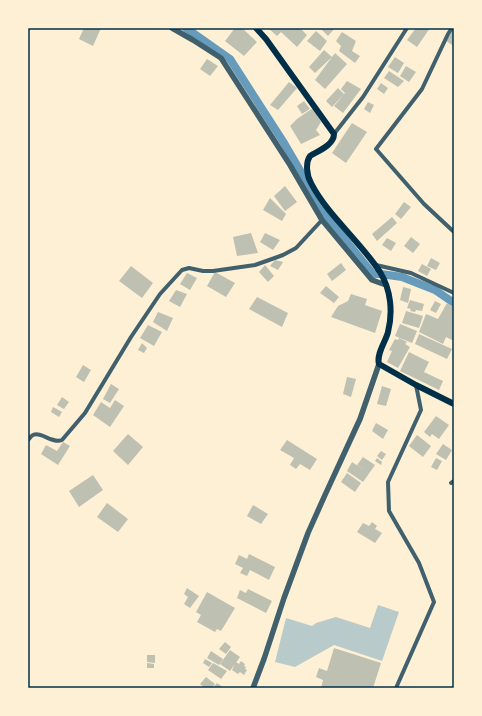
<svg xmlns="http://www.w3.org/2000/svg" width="482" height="716" font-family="Raleway,sans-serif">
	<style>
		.green { fill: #b9caca }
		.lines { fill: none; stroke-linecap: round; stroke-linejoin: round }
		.canal { stroke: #669bbc; stroke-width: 8 }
		.building { fill: #bec0b2 }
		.minor { stroke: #3f606c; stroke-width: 4 }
		.tertiary { stroke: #3f606c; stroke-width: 5.5 }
		.secondary { stroke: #003049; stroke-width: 6 }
		.neatline { fill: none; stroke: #003049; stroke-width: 1.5 }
	</style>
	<rect width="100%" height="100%" fill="#fdf0d5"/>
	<path class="green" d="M378,605l21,7 -17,49 -48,-16 -39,22 -20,-5 11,-44 26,8 4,-3 20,-6 34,11z"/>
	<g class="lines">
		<path class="canal" d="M186,28l44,31 54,84 45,77 44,54h8
			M381,274l21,3 33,13 19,13"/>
	</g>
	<path class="building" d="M84,28h17l-8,18 -14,-7z
		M235,28h7l15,14 -13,14 -19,-15z
		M268,28h32l7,7 -10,12 -16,-15 -4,4z
		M320,28h15l-7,8z
		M416,28h14l-13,19 -10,-7z
		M316,31l11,10 -7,10 -13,-10z
		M452,31l2,1v14l-8,-5z
		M342,32l14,9 -4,10 8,5 -5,7 -16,-12 2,-5 -5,-5z
		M324,50l8,7 -17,16 -6,-6z
		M335,53l12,11 -22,25 -10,-9z
		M395,57l9,6 -6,10 -10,-6z
		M207,59l11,7 -8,10 -10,-7z
		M406,66l10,6 -7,10 -9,-6z
		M389,71l15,10 -6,6 -14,-9z
		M347,81l14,8 -18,24 -9,-7 11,-13 -4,-4z
		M289,82l8,6 -19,22 -8,-5z
		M381,83l7,5 -4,6 -7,-5z
		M338,88l6,6 -12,13 -6,-6z
		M304,101l6,8 -8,5 -5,-8z
		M368,102l6,3 -4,8 -6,-4z
		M313,108l8,14 -5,8 4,5 -19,9 -11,-18 7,-7z
		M352,123l15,9 -21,31 -14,-10z
		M285,186l12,16 -12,9 -11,-15z
		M270,198l16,16 -4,7 -19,-11z
		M404,202l7,5 -10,12 -6,-5z
		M392,217l5,6 -20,18 -5,-7z
		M251,233l7,20 -21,3 -4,-19z
		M265,233l15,7 -7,10 -13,-8z
		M411,237l9,7 -7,9 -9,-7z
		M387,238l9,5 -5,8 -9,-6z
		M431,258l9,5 -4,7 -9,-4z
		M275,260l8,2 -5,8 -8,-4z
		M341,263l5,7 -14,11 -5,-7z
		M422,264l9,5 -4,7 -9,-5z
		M265,265l9,11 -6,6 -9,-10z
		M131,266l22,17 -11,15 -23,-17z
		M215,272l20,11 -9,14 -19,-11z
		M187,273l10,5 -7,12 -10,-6z
		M326,286l13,11 -5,6 -14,-10z
		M403,287l8,2 -3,14 -8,-3z
		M176,290l11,4 -7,13 -11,-6z
		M351,294l16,5 -2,6 17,6 -7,22 -44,-16 7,-11 10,-5z
		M257,297l31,16 -6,14 -33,-18z
		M410,300l14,4 -2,7 -6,-1 -1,2 -5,-1 1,-2 -4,-1z
		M435,301l6,3 -5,9 -6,-3z
		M447,303l7,4v34l-8,-4 -3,7 -24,-12 7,-18 12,5z
		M406,311l17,5 -4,12 -17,-5z
		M158,312l15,6 -6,13 -14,-9z
		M400,324l17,7 -5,12 -17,-7z
		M148,325l14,7 -8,14 -14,-8z
		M419,334l33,15 -5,10 -32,-15z
		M399,338l8,4 -2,2 5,3 -12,21 -11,-6 5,-11 -3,-1 6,-11 3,1z
		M142,343l5,5 -3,5 -6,-3z
		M409,352l20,10 -5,10 19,9 -4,9 -39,-19z
		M83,365l8,5 -7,12 -8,-5z
		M347,377l9,2 -5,18 -8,-3z
		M111,384l8,5 -9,14 -7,-4z
		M382,386l9,3 -5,17 -9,-2z
		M62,397l7,5 -5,7 -7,-4z
		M115,400l9,6 -14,21 -17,-12 8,-13 9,6z
		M53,407l9,5 -3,5 -8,-5z
		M436,416l13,9 -10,14 -7,-5 -2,3 -6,-5z
		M376,423l12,7 -5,9 -11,-8z
		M128,434l15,13 -15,18 -15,-14z
		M417,435l14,11 -8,11 -14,-11z
		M287,440l30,19 -7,11 -10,-6 -4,5 -6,-4 4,-7 -14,-8z
		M63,442l7,4 -12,19 -17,-11 5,-9 11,6z
		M443,444l9,6 -6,10 -10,-6z
		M381,451l5,3 -4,6 -5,-4z
		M363,457l12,8 -12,17 -16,-11 5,-9 12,8 -7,-5z
		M377,458l5,4 -1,3 -6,-4z
		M436,458l6,3 -5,9 -6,-3z
		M347,473l14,10 -6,9 -14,-10z
		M93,475l10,15 -24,17 -10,-16z
		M107,503l21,16 -10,13 -21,-15z
		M253,505l15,9 -7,10 -14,-8z
		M372,522l5,4 -2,3 7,4 -7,10 -18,-11 6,-9 6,3z
		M249,554l26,13 -6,13 -19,-10 -3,6 -7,-3 3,-5 -8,-4 4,-9 8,4z
		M187,588l12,8 -9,12 -6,-4 4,-7 -4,-3z
		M248,589l24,12 -6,12 -29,-15 3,-8 6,3z
		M207,592l28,16 -14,23 -4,-2 -2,3 -18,-10 4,-7 -5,-3z
		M225,642l6,5 -5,7 -7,-5z
		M334,648l47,15 -8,25h-52l2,-8 -7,-3 3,-9 8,3z
		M230,650l10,7 -10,14 -10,-7z
		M211,651l12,8 -4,6 -12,-7z
		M147,655h8v8l-8,-1z
		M205,659l7,4 -3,4 -6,-4z
		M241,661l4,3 -1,2 2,1 -1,2 2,1 -3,5 -4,-3 -2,2 -6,-4 4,-8 3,2z
		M147,663l7,1v4h-7z
		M213,663l14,8 -6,8 -13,-9z
		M206,677l9,7 -3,4h-7l-5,-4z
		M217,683l7,5h-11z"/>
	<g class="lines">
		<path class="minor" d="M452,28l-4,6 -26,55 -46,60 48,55 30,28
			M334,134l29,-37 44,-69
			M376,265l35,8 43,20
			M28,440c2,-2 3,-4 5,-5 8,-4 19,9 29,5l23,-27 46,-76 29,-43 22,-24 7,-2 14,3h10l42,-6 28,-10 13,-7 26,-28
			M451,483l3,-2
			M396,688l38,-86 -15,-39 -30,-52 -1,-29 33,-72 -5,-25"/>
		<path class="tertiary" d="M172,28l21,12 28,18 69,107 32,55 50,60 14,5
			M253,688l11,-29 20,-61 24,-65 17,-38 35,-76 19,-55"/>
		<path class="secondary" d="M256,28l10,11 68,95c0,11 -16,17 -24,22 -5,7 -3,20 1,27 17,33 49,58 69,89 11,18 13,40 8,60 -2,9 -12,22 -9,32l37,21 38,19"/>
	</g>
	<rect width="482" height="716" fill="none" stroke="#fdf0d5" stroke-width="58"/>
	<rect x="29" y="29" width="424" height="658" class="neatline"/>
</svg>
